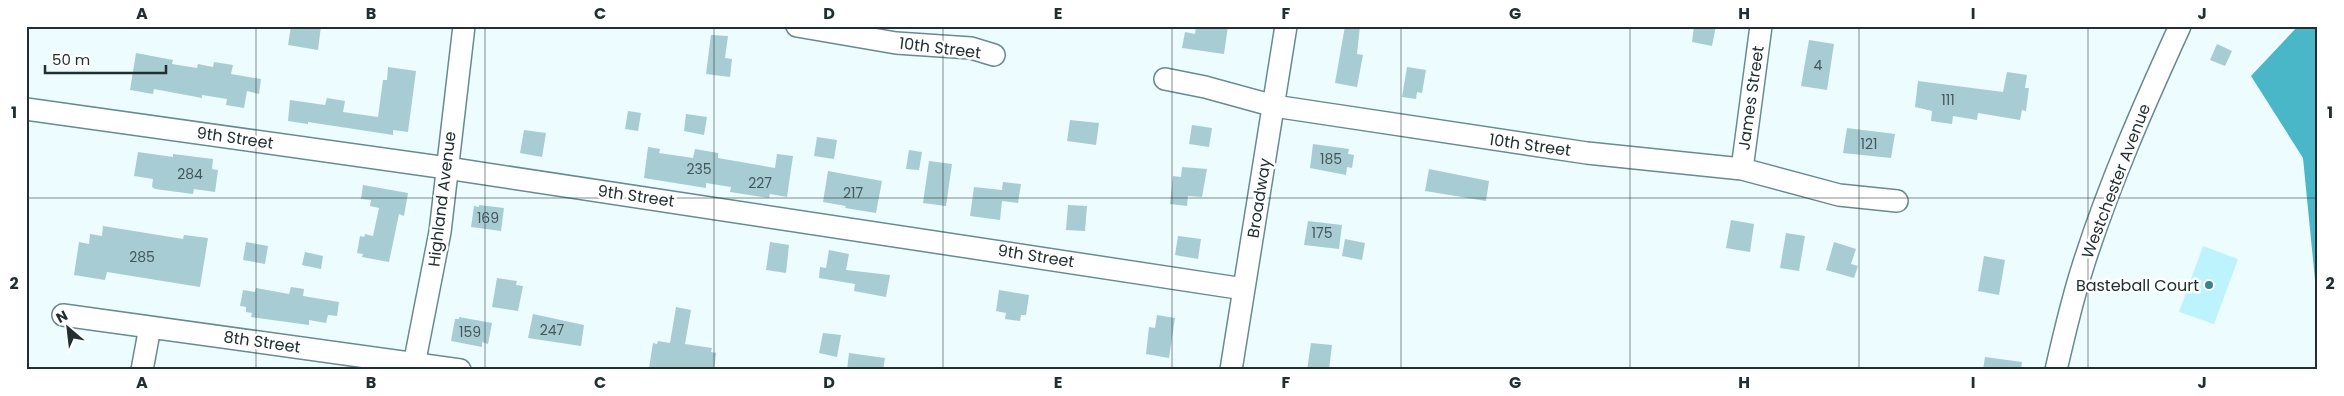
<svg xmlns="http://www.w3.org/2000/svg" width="2344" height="396" font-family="Poppins,sans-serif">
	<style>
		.green { fill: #bdf3fc }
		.water { fill: #49b7c8 }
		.building { fill: #a8ccd3 }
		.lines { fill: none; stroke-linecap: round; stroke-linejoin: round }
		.minor-casing { stroke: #688a90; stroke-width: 24 }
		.minor { stroke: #fff; stroke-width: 21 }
		.grid { fill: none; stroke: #212f32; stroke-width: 1; stroke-opacity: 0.55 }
		.poi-dot { fill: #3b818c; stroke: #fff; stroke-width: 2 }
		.labels { text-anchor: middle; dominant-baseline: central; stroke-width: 5; stroke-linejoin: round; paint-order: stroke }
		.number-label { font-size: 14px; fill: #43565a }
		.street-label { font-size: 16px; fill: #212f32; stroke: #fff }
		.poi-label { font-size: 16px; fill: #212f32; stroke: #fff; text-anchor: end }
		.neatline { fill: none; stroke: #212f32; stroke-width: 2 }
		.grid-label { font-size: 16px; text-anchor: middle; font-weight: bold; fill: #212f32 }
	</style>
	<rect width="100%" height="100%" fill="#edfcff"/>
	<path class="green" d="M2203,246l35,13 -24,65 -35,-12z"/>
	<path class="water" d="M2298,26h20v284l-15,-152 -52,-82z"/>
	<path class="building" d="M291,26h30l-3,24 -30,-5z
		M1196,26h32l-4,28 -42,-6 3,-16 10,2z
		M1345,26h15l-3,28 6,1 -6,32 -22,-4z
		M1694,26h22l-4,20 -20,-4z
		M711,35l17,1 -3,22 7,1 -2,18 -24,-3z
		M1809,40l25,4 -7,46 -26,-4z
		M2217,44l15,7 -7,15 -15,-6z
		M136,53l37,7 -1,4 25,4 1,-4 15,3 1,-5 19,3 -2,9 30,5 -2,15 -12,-3 -3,17 -18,-3 1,-6 -25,-4v3l-48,-9 -1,5 -23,-4z
		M388,67l28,4 -8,61 -15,-2v5l-85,-13v2l-20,-3 2,-21 35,5 2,-7 18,3 -2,11 35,5 5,-37h4z
		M1407,67l19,3 -4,23 -5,-1 -1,7 -14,-2z
		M2007,72l20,3 -2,13h4l-3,23 -4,-1 -2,10 -42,-7 -1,7 -24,-4 -1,8 -21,-3 1,-10 -17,-4 3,-26 85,11z
		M628,111l13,2 -3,18 -13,-2z
		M686,114l21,3 -3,18 -20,-4z
		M1070,120l29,3 -3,22 -29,-4z
		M1192,125l20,3 -3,19 -20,-3z
		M1847,128l48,6 -4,24 -48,-5z
		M524,130l22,3 -4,24 -22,-4z
		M817,137l20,3 -3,19 -20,-3z
		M1313,144l36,5 -1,5 6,1 -2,13 -5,-1 -1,8 -36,-7z
		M648,147l12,2 -1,4 34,5 2,-9 23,4v5l57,10 2,-14 16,2 -6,41 -17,-3 -1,4 -39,-6 1,-5 -25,-4v5l-62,-10z
		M909,150l13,2 -3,18 -13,-1z
		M138,152l35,5v-3l40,5 -1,10 6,1 -3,22 -21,-3 -1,5 -38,-5 -3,-2 1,-8 -19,-3z
		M929,161l23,3 -6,42 -23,-3z
		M1182,167l25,2 -5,28 -14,-1 -1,10 -17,-2 3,-28 8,1z
		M1429,169l60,12 -3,20 -61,-10z
		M828,171l54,10 -6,32 -31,-5 1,-2 -23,-4z
		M1003,182l18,2 -3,19 -16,-2 -2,19 -30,-4 4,-29 28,3z
		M363,185l45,8 -4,23 -5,-2 -10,48 -27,-5 1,-3 -6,-1 3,-17 4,1 1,-3 8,2 6,-28 -9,-2 1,-6 -10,-1z
		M479,205l25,3 -3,23 -30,-4 3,-21 5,1z
		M1068,205l19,1 -2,25 -19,-1z
		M1731,220l23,4 -4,28 -24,-4z
		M1308,221l34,4 -3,24 -35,-4z
		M103,226l80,13 1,-4 24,3 -8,49 -93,-15 -2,8 -31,-5 5,-33 10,2 1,-10 12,2z
		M1786,233l19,3 -6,35 -19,-3z
		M1178,236l23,3 -3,20 -23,-4z
		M1345,239l20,4 -3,17 -20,-4z
		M246,242l22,4 -3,18 -22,-4z
		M770,242l19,3 -3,28 -20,-3z
		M1834,242l22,7 -5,15 7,2 -4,12 -28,-8z
		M829,250l20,4 -3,16 44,5 -4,22 -32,-6 1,-7 -36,-6 1,-11 6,1z
		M305,252l18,4 -2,13 -19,-4z
		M1984,256l21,4 -6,35 -21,-4z
		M497,278l20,3 -1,4 7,1 -5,25 -26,-4z
		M291,287l13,2 -1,7 36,6 -2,14 -9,-1 -2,8 -17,-3v5l-58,-8 1,-4 -6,-1v-5l-6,-1 3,-16 12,2 1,-4 33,6z
		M999,290l30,5 -3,20h-5l-1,6 -15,-2 1,-6 -10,-2z
		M676,307l15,3 -6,34 27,4 -1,4 5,1 -2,17h-63l-2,-2 4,-25 4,1 1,-3 12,2z
		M533,314l51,11 -3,21 -53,-8z
		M1157,315l18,3 -6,40 -23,-4 3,-27 6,1z
		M459,317l33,6 -4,21 -6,-2v5l-31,-6 4,-22h4z
		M823,333l18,2 -4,22 -18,-4z
		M1311,343l21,2 -3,25h-22z
		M849,353l36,5 -2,12h-36z
		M1985,357l37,5 -1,8h-38z"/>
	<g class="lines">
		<defs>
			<path id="minor" d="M797,26l99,17 75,5 23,7
				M1165,79l40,8 69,19 313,47 155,16 97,26 58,6
				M26,109l421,59 797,121
				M1742,169l19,-143
				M63,315l397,55
				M142,370l8,-43
				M413,370l27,-138 24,-206
				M1231,370l55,-344
				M2056,370c8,-35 16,-70 27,-104 26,-82 61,-161 97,-240"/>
		</defs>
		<use href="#minor" class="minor-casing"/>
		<use href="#minor" class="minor"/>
	</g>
	<path class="grid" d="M256,26v344M485,26v344M714,26v344M943,26v344M1172,26v344M1401,26v344M1630,26v344M1859,26v344M2088,26v344M26,198h2292"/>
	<circle class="poi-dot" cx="2209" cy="285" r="5"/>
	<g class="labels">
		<g class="number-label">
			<text x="1818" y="65">4</text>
			<text x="1948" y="100">111</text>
			<text x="1869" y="144">121</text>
			<text x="1331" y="159">185</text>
			<text x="699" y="169">235</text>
			<text x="190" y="174">284</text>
			<text x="760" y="183">227</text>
			<text x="853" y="193">217</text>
			<text x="488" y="218">169</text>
			<text x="1322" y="233">175</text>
			<text x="142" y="257">285</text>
			<text x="552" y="330">247</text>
			<text x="470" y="332">159</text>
		</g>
		<g class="street-label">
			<text transform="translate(940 48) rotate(7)">10th Street</text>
			<text transform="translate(1751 98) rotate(-82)">James Street</text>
			<text transform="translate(235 138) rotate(8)">9th Street</text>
			<text transform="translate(1530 145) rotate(8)">10th Street</text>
			<text transform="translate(2116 181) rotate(-69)">Westchester Avenue</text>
			<text transform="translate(636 196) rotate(8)">9th Street</text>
			<text transform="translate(1259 198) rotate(-81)">Broadway</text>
			<text transform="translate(442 199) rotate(-83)">Highland Avenue</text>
			<text transform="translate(1036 256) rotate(9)">9th Street</text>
			<text transform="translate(262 342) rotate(8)">8th Street</text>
		</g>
		<g class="poi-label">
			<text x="2199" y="285">Basteball Court</text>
		</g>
	</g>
	<rect width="2344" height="396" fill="none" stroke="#ffffff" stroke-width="55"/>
	<g transform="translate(68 328) rotate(332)" stroke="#ffffff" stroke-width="4" paint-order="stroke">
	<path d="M0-4L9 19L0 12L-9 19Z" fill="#212f32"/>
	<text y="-8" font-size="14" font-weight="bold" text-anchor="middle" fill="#212f32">N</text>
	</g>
	<path d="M45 65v8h121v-8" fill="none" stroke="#212f32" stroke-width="2.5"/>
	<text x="52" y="65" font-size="15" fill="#212f32" stroke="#ffffff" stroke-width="4" paint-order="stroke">50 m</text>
	<rect x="28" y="28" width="2288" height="340" class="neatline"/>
	<g class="grid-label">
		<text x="142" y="19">A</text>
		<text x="371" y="19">B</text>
		<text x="600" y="19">C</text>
		<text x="829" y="19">D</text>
		<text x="1058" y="19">E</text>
		<text x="1286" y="19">F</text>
		<text x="1515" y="19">G</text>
		<text x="1744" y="19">H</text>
		<text x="1973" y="19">I</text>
		<text x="2202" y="19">J</text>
		<text x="14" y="118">1</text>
		<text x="2330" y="118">1</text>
		<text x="14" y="289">2</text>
		<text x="2330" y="289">2</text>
		<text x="142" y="388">A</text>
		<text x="371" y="388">B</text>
		<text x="600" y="388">C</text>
		<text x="829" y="388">D</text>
		<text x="1058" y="388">E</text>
		<text x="1286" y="388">F</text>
		<text x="1515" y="388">G</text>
		<text x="1744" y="388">H</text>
		<text x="1973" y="388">I</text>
		<text x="2202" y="388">J</text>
	</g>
</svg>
